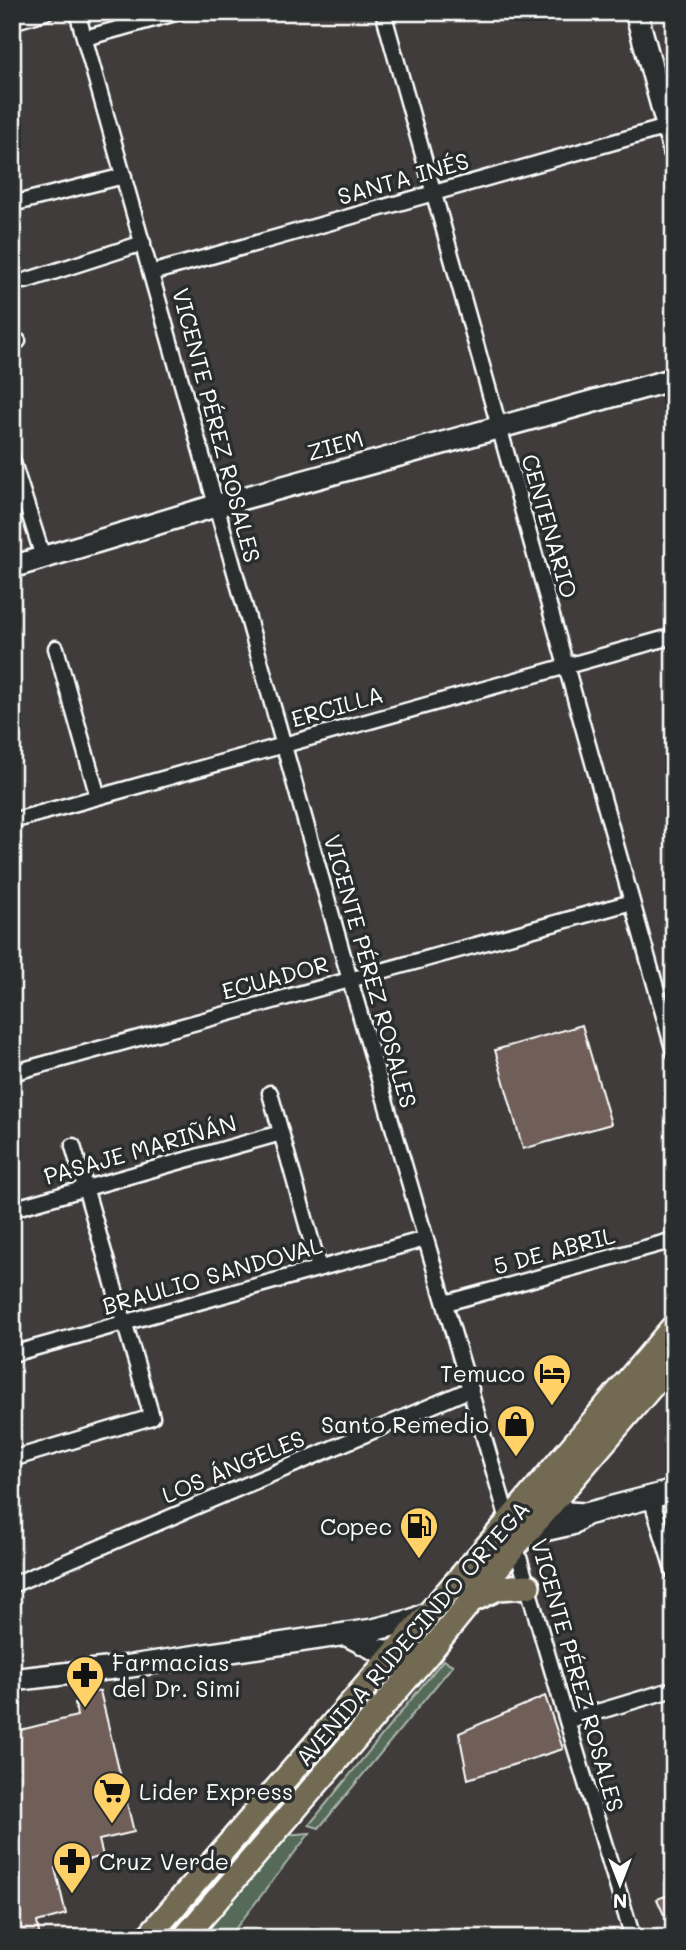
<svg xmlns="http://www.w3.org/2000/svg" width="686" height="1950" font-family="Mali,sans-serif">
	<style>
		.green { fill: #556b58; stroke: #aab5ac; stroke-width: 2 }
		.building { fill: #6f5e58; stroke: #fff; stroke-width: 2 }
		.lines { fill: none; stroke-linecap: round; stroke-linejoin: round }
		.street-casing { stroke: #fff; stroke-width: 19 }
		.secondary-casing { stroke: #fff; stroke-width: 26 }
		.primary-casing { stroke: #fff; stroke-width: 28 }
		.street { stroke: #2a2d2e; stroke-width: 14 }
		.secondary { stroke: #2a2d2e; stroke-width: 21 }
		.primary { stroke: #736b52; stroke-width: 23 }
		.labels { text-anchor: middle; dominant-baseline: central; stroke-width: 7; stroke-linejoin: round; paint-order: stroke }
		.street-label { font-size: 23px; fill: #fff; stroke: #2a2d2e }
		.poi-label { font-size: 23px; fill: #fff; stroke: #2a2d2e; text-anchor: end }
	</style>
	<rect width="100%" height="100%" fill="#3f3c3b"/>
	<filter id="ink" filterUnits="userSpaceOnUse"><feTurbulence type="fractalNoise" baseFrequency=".0143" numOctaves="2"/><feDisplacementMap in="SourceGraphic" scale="14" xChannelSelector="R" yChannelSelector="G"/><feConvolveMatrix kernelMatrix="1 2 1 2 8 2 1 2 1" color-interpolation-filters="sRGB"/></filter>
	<g filter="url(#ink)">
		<path class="green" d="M443,1660l10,5 -134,163 -10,-3z
			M395,1668l8,2 -203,235 -4,-10z
			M310,1833l-82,105h-8l-11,-8 2,-12 73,-83z"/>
		<path class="building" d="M582,1025l29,99 -88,25 -28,-99z
			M100,1691l34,141 -35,8 4,16 -48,12 11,46 -29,8 3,16h-24l-4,-16v-190l65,-16 -2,-13 13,-3 -1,-7z
			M545,1696l18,53 -95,30 -9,-46z
			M674,1893v19l-10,3 -7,-16z"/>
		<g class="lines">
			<defs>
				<path id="street" d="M77,12l273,968 217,741 66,217
					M383,12l291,1040
					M12,22l34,-10
					M85,38l94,-26
					M12,204l112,-28
					M151,273l516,-146
					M25,281l118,-38
					M12,343l6,-2
					M12,459l31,98
					M56,648l42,149
					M12,821l662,-185
					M12,1073l620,-171
					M270,1093l49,175
					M12,1209l269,-76
					M446,1303l228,-63
					M12,1354l413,-115
					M12,1459l140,-42 -79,-271
					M651,1498l23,75
					M12,1585l459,-196
					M567,1721l107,-32"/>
				<path id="secondary" d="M636,12l38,138
					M12,567l203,-61 459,-127
					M554,1502l12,11 20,1 88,-23
					M526,1534l45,-10 13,-9
					M345,1634l32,16 50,5
					M12,1680l119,-14 242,-36 40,-10 17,-8"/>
				<path id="primary" d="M475,1599l23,-11 30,-2
					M147,1938l362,-417 165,-195
					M184,1938l243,-283 89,-110 158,-185"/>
			</defs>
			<use href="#street" class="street-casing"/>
			<use href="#secondary" class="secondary-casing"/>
			<use href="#primary" class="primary-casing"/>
			<use href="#street" class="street"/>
			<use href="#secondary" class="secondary"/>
			<use href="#primary" class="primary"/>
		</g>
	</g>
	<defs>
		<symbol id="hotel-pin" viewBox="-11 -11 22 30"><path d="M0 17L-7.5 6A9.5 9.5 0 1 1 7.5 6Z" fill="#ffd166" stroke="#2a2d2e"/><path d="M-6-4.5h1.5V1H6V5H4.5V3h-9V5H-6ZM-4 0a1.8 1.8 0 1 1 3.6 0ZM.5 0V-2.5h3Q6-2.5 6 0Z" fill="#111"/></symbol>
		<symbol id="shop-pin" viewBox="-11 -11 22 30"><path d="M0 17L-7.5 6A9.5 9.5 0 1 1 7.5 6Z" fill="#ffd166" stroke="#2a2d2e"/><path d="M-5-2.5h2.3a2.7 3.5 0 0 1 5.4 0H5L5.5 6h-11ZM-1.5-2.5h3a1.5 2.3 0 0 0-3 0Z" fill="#111"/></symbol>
		<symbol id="fuel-pin" viewBox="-11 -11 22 30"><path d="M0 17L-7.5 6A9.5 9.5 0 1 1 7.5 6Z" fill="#ffd166" stroke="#2a2d2e"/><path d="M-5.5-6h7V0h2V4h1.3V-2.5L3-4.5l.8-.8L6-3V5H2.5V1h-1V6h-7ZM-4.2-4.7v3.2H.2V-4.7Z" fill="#111"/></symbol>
		<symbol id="pharmacy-pin" viewBox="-11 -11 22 30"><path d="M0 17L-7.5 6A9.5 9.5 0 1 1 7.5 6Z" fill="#ffd166" stroke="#2a2d2e"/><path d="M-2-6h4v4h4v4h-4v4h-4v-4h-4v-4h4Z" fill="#111"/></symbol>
		<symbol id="supermarket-pin" viewBox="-11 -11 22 30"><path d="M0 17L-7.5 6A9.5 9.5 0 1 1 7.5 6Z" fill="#ffd166" stroke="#2a2d2e"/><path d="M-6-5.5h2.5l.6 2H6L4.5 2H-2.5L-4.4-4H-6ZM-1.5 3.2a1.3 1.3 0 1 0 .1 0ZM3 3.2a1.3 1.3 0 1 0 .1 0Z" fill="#111"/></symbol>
	</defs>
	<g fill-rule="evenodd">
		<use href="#hotel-pin" x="530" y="1351" width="44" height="60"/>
		<use href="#shop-pin" x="494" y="1402" width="44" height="60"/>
		<use href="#fuel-pin" x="397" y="1504" width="44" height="60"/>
		<use href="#pharmacy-pin" x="63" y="1653" width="44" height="60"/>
		<use href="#supermarket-pin" x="90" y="1769" width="44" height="60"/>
		<use href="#pharmacy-pin" x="50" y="1839" width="44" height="60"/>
	</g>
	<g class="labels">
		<g class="street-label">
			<text transform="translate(403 178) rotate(-16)">SANTA INÉS</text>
			<text transform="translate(217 425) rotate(75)">VICENTE PÉREZ ROSALES</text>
			<text transform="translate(335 445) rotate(-16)">ZIEM</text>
			<text transform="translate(550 526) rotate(74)">CENTENARIO</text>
			<text transform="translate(337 706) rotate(-16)">ERCILLA</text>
			<text transform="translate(371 971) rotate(74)">VICENTE PÉREZ ROSALES</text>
			<text transform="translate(275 977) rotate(-15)">ECUADOR</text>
			<text transform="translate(140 1149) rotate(-16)">PASAJE MARIÑÁN</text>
			<text transform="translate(554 1250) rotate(-15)">5 DE ABRIL</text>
			<text transform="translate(212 1275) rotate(-16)">BRAULIO SANDOVAL</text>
			<text transform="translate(233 1466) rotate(-23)">LOS ÁNGELES</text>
			<text transform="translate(412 1633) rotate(-49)">AVENIDA RUDECINDO ORTEGA</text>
			<text transform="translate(578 1675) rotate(74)">VICENTE PÉREZ ROSALES</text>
		</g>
		<g class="poi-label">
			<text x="525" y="1373">Temuco</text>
			<text x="489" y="1424">Santo Remedio</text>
			<text x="392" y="1526">Copec</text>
			<text x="112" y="1662" text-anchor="start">Farmacias<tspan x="112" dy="26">del Dr. Simi</tspan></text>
			<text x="139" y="1791" text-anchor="start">Lider Express</text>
			<text x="99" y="1861" text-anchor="start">Cruz Verde</text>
		</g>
	</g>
	<rect width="686" height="1950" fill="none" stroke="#2a2d2e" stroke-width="42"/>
	<rect x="21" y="21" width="644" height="1908" fill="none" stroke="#fff" stroke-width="2.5" filter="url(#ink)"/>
	<g transform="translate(620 1884) rotate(180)" stroke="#2a2d2e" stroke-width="5" paint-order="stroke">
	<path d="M0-5L12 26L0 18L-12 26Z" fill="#ffffff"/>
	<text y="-10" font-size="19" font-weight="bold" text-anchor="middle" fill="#ffffff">N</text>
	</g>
</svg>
